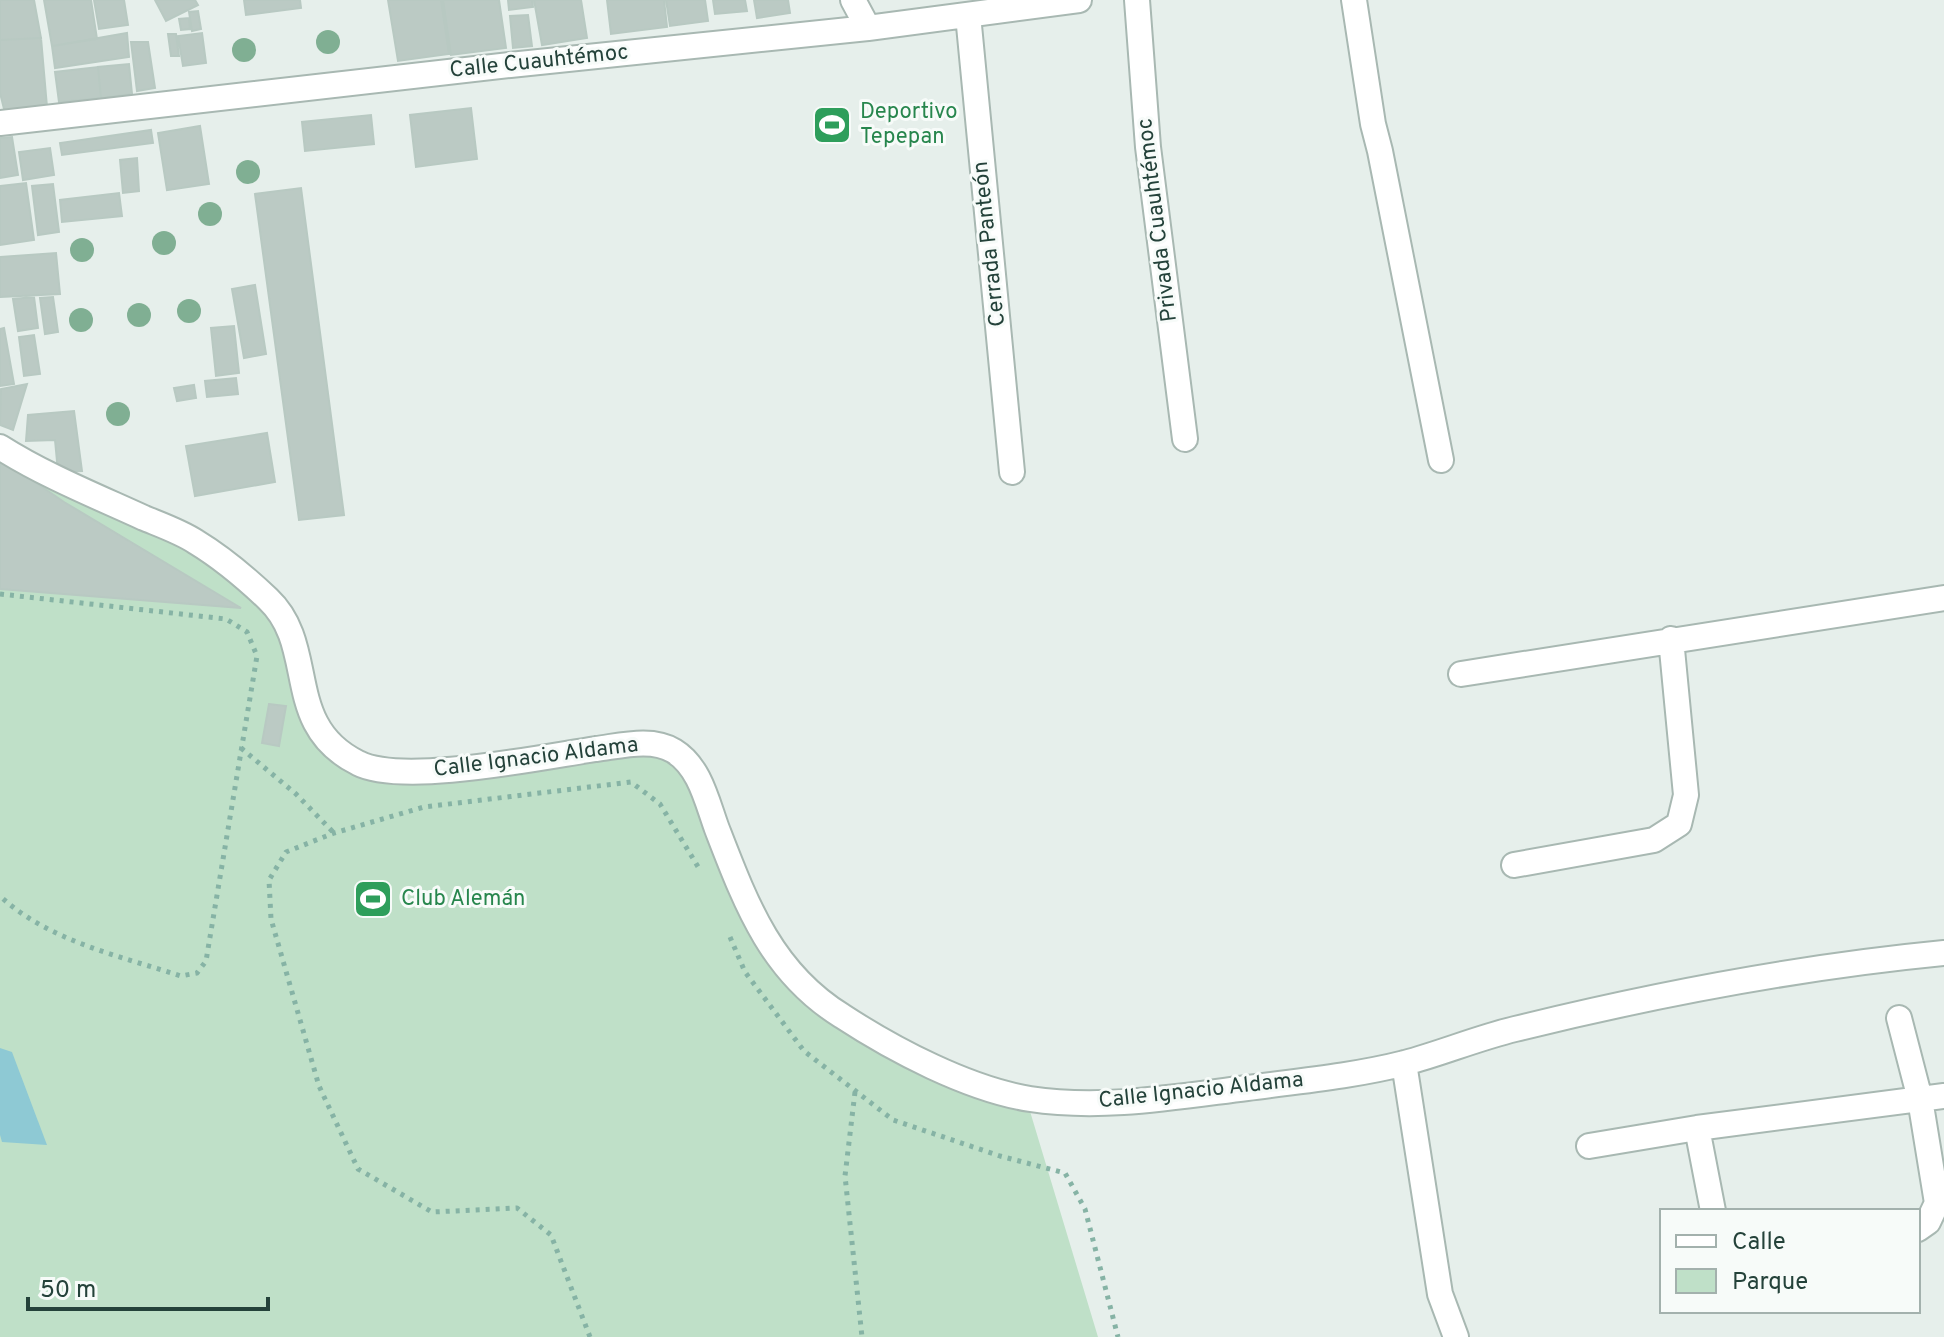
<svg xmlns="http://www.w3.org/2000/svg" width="1944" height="1337" font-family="Overpass,sans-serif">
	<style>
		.green { fill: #bfe0c8 }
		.water { fill: #8ec9d4 }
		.building { fill: #bbcac4; stroke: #b8c9c2; stroke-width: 2 }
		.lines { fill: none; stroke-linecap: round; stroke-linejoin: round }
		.street-casing { stroke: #a8b8b2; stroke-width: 28 }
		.path { stroke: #86b3a5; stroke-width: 5; stroke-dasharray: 4 6; stroke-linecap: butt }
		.street { stroke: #fff; stroke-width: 24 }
		.tree { fill: #80af93 }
		.labels { text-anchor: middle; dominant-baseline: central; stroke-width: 6; stroke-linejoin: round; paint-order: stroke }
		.street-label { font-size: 22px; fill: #24423a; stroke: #f7fbf9 }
		.leisure-label { font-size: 22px; fill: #27864d; stroke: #f7fbf9; text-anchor: start }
	</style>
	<rect width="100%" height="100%" fill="#e6efeb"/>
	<path class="green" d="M0,448l109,54 164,101 39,119 49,44 310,-18 89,184 76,81 190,85 72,239h-1098z"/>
	<path class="water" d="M0,1048l12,4 35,93 -45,-3 -2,-7z"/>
	<path class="building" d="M0,0h34l7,38 -41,2z
		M44,0h47l6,39 -45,7z
		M94,0h30l4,25 -29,4z
		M155,0h40l3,5 -32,16z
		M244,0h56l1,8 -55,7z
		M388,0h53l8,54 -51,7z
		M443,0h56l7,48 -55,7z
		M508,0h24l1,7 -24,3z
		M534,0h47l6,38 -45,7z
		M607,0h57l3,27 -56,7z
		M666,0h39l3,21 -38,5z
		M713,0h32l2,11 -32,3z
		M754,0h34l2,13 -33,5z
		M198,11l3,18 -9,2 -3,-19z
		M528,15l4,31 -19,2 -3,-32z
		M189,18l1,11 -9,1 -2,-11z
		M127,33l2,24 -74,11 -3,-22z
		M202,33l4,30 -23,3 -5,-30z
		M168,34h8l3,22h-8z
		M41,38l6,69 -42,6 -5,-20v-53z
		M131,42h17l7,46 -18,3z
		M129,64l3,30 -31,4 -3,-31z
		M98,67l3,31 -42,4 -4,-30z
		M471,108l6,51 -61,8 -6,-52z
		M371,115l3,29 -69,7 -3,-29z
		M200,126l9,58 -42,6 -9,-57z
		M151,130l2,13 -91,12 -2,-12z
		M12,137l6,38 -18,3v-40z
		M50,148l4,27 -31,5 -4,-28z
		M137,158l2,33 -16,2 -3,-33z
		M26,183l8,57 -34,5v-59z
		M53,184l6,48 -21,3 -6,-49z
		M301,188l43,327 -45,5 -44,-326z
		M119,193l3,23 -60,6 -2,-22z
		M56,253l4,41 -60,3v-40z
		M255,285l11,69 -22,4 -12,-69z
		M34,297l4,31 -20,3 -5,-32z
		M53,297l5,35 -13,2 -5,-36z
		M234,326l5,47 -23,3 -5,-48z
		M4,328l10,56 -14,2v-57z
		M34,335l6,39 -16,2 -5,-39z
		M236,378l2,16 -31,3 -2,-16z
		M27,384l-14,46 -13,-5 1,-36z
		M194,385l2,13 -19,3 -3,-13z
		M74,411l8,60 -24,1 -3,-32 -29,1 2,-26z
		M267,433l8,49 -80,14 -9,-50z
		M0,458l64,44 177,106 -241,-19z
		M269,704l17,2 -7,40 -17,-3z"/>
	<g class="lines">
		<defs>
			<path id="street" d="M853,0l15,28
				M1137,0l11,147 37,292
				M1354,0l19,124 7,27 61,309
				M968,15l44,457
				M0,123l510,-58 358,-37 211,-28
				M0,447c44,28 96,49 144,71 17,7 37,14 52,24 23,14 52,38 72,57 51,48 13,126 90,164 44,23 184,-6 238,-14 24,-3 56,-12 78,2 26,16 33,51 43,78 29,75 54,143 125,187 52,34 126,73 188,83 72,11 145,-2 217,-11 53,-7 107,-12 158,-25 37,-10 73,-25 110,-34 142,-35 284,-62 429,-76
				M1461,674l483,-76
				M1514,865l140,-25 25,-16 7,-29 -15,-156
				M1899,1018l21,81 17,104 -9,19 -10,7
				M1404,1063l36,231 16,43
				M1697,1128l16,83
				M1589,1146l108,-18 247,-32"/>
		</defs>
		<use href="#street" class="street-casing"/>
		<path class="path" d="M0,594l226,25 21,13 10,24 -51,305 -9,12 -16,3c-61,-20 -133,-35 -181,-80
			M241,748l55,46 38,39
			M730,937l15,35 59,79 89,69 107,36 65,17 20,36 33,128
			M855,1092l-10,84 17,161
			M590,1337l-39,-102 -34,-27 -85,4 -74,-43 -39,-83 -48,-167 -2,-39 17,-28 48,-19 90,-26 207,-25 29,22 40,66"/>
		<use href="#street" class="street"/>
	</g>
	<g class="tree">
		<circle cx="328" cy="42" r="12"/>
		<circle cx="244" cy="50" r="12"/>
		<circle cx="248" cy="172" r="12"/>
		<circle cx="210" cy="214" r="12"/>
		<circle cx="164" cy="243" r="12"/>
		<circle cx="82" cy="250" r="12"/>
		<circle cx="189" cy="311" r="12"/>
		<circle cx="139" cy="315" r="12"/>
		<circle cx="81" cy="320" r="12"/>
		<circle cx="118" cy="414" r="12"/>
	</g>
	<defs>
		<symbol id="stadium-square" viewBox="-11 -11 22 22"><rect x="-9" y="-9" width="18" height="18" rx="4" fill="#2e9e5b" stroke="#f7fbf9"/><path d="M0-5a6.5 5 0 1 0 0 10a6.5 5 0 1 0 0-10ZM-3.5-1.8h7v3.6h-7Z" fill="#fff"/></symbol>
	</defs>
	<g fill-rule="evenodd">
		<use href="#stadium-square" x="810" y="103" width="44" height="44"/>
		<use href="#stadium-square" x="351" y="877" width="44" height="44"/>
	</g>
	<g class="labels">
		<g class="street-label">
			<text transform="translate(539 62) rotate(-6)">Calle Cuauhtémoc</text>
			<text transform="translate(1158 220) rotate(-97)">Privada Cuauhtémoc</text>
			<text transform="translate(990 244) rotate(-96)">Cerrada Panteón</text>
			<text transform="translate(536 758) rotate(-7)">Calle Ignacio Aldama</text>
			<text transform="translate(1201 1091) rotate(-6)">Calle Ignacio Aldama</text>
		</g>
		<g class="leisure-label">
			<text x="860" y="112">Deportivo<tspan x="860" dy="25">Tepepan</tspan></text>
			<text x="401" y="899">Club Alemán</text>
		</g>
	</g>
	<rect x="1660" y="1209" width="260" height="104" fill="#f7fbf9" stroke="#a3b1ad" stroke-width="2"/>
	<rect x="1676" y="1235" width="40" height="12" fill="#ffffff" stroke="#a3b1ad" stroke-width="2"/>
	<text x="1732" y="1249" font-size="24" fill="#24423a">Calle</text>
	<rect x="1676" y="1269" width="40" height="24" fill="#bfe0c8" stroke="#a3b1ad" stroke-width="2"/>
	<text x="1732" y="1289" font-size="24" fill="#24423a">Parque</text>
	<path d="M28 1297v12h240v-12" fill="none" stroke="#24423a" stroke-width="4"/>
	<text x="40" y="1297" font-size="24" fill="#24423a" stroke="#f7fbf9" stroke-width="6" paint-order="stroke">50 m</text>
</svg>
